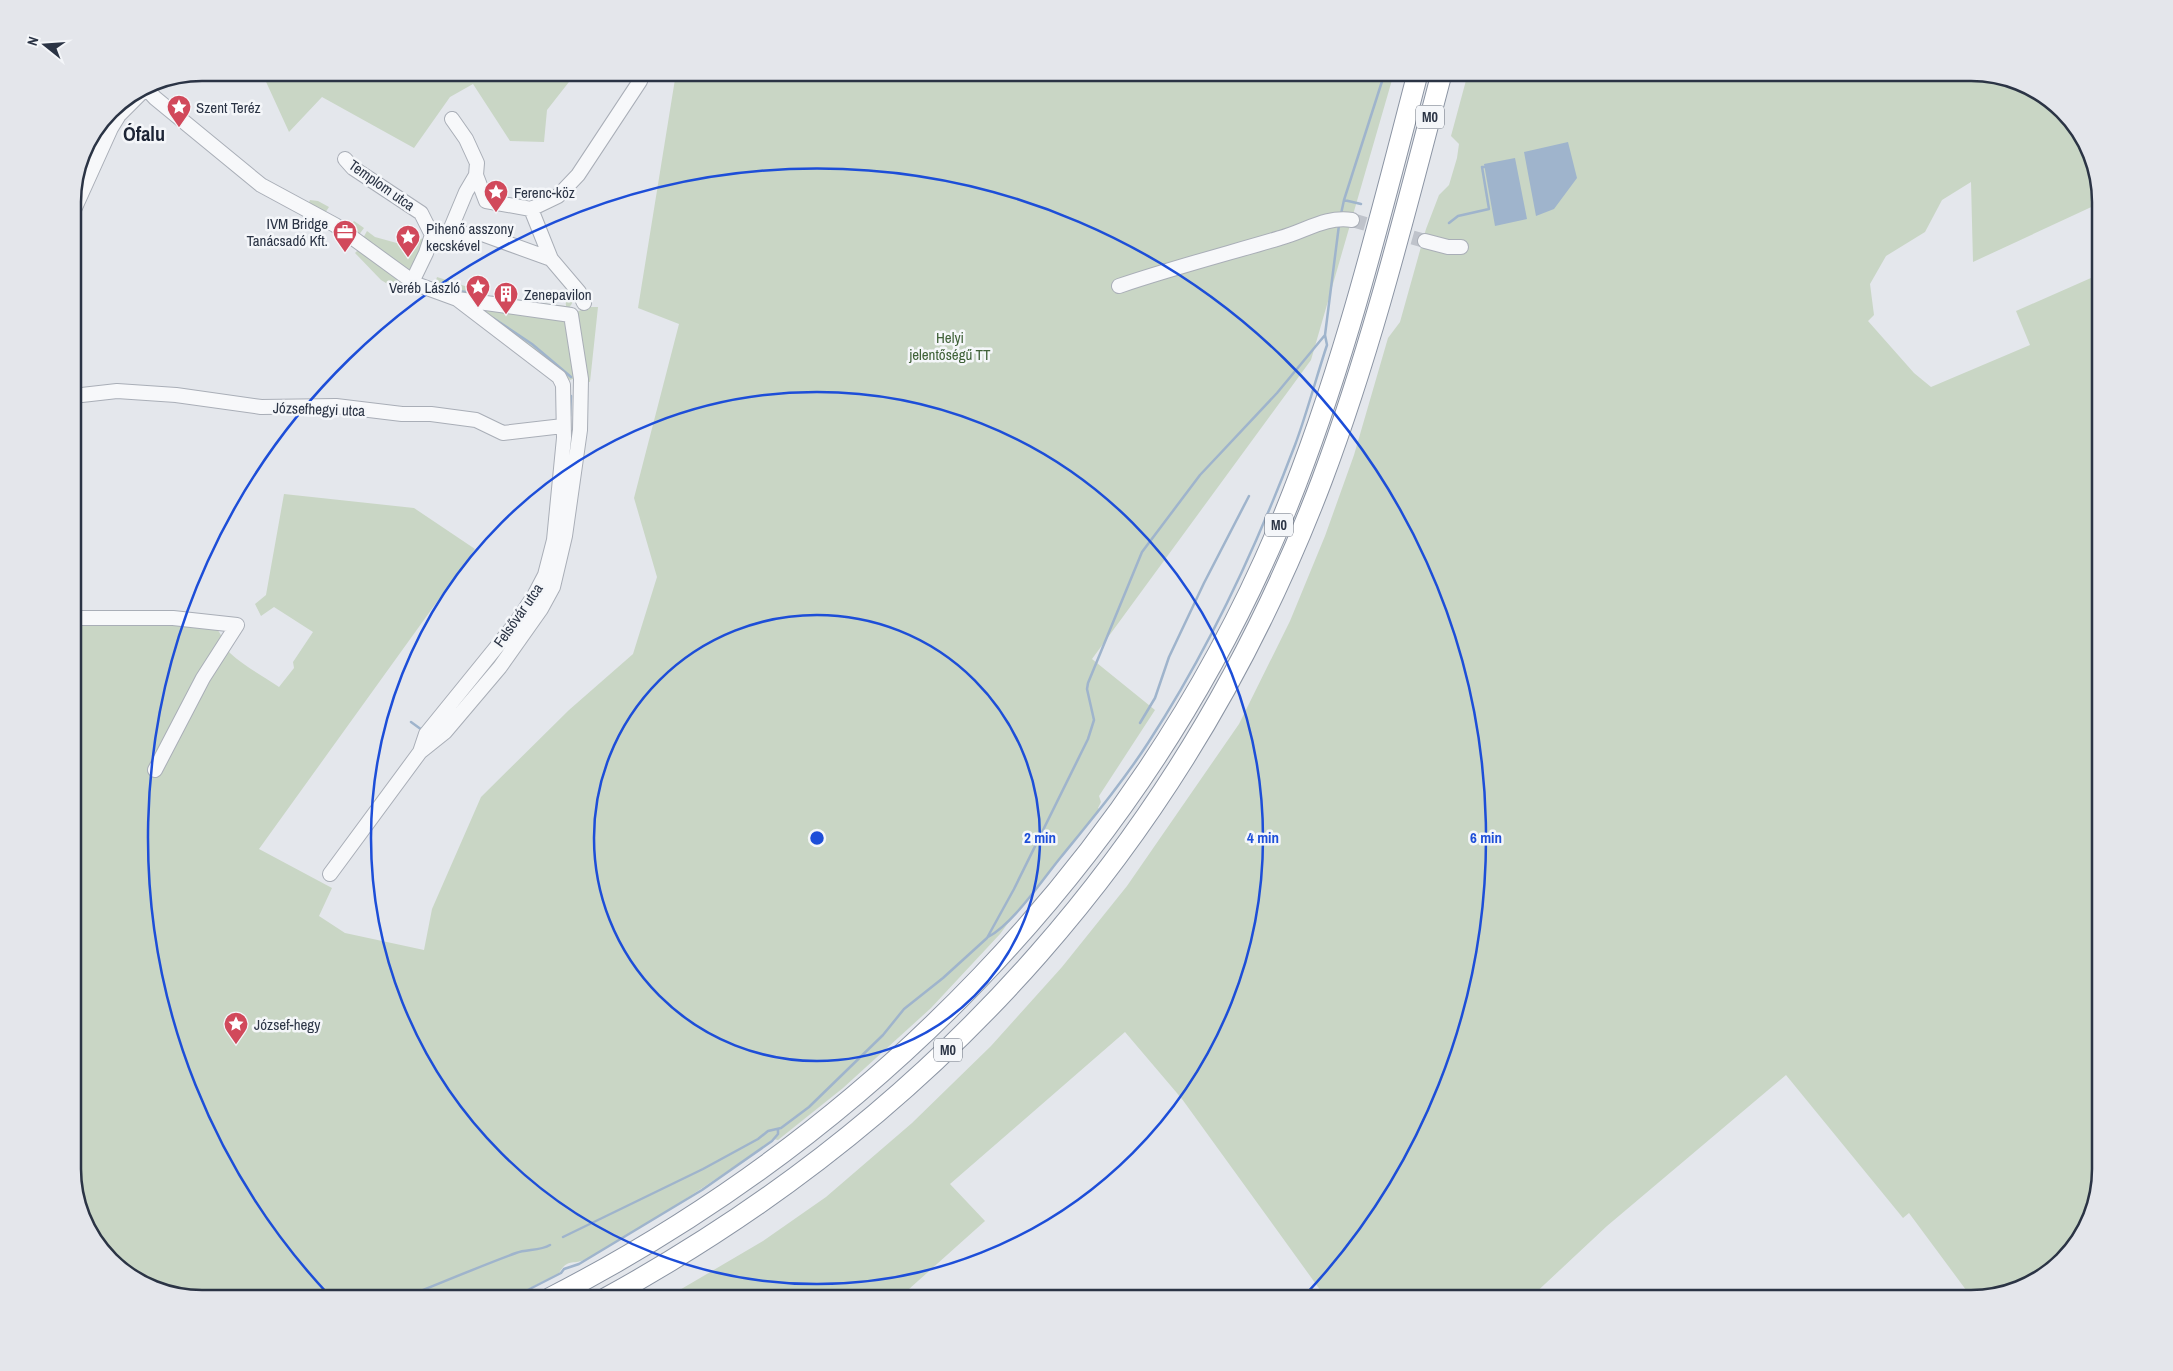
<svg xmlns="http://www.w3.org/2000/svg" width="2173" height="1371" font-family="'Archivo Narrow',sans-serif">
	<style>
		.green { fill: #c9d6c5 }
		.water { fill: #9fb4cc }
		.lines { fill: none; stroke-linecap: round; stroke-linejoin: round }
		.stream { stroke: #9fb4cc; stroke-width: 2.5 }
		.minor-tunnel { stroke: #bfc3cb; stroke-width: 14; stroke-dasharray: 14 7; stroke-linecap: butt }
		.minor-casing { stroke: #a9aeb7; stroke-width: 16 }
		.highway-casing { stroke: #8b94a3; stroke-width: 22 }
		.minor { stroke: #f7f8fa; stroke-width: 14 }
		.highway { stroke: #fff; stroke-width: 20 }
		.ring { fill: none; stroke: #1d4ed8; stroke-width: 2.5 }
		.labels { text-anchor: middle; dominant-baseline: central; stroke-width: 5; stroke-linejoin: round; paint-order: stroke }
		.shield { fill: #f4f6f9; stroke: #676e7b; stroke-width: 1 }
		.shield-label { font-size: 14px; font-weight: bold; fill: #2b3445 }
		.poi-label { font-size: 15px; fill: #2b3445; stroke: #f4f6f9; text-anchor: start }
		.street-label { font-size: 15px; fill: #2b3445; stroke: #f4f6f9 }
		.park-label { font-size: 15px; fill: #3f6138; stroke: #f4f6f9 }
		.district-label { font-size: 20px; font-weight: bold; fill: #1d2536; stroke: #f4f6f9 }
		.rim { fill: none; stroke: #2b3445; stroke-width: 2.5 }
		.centre { fill: #1d4ed8; stroke: #f4f6f9; stroke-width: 2.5 }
		.ring-label { font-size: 15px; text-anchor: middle; font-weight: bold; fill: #1d4ed8; stroke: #f4f6f9; stroke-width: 5; stroke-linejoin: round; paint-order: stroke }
	</style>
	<rect width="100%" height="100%" fill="#e4e7ec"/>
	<path class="green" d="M262,73h314l-29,37 -3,32 -34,-1 -37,-57 -23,13 -36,51 -92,-51 -33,35z
		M676,73h718l-83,287 -219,299 63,51 -56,86 2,6 -3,6 2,2 -83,101 -17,23 -69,74 -88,80 -65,52 -5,-1c-52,37 -104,72 -159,104 -10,6 -20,13 -30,17 -12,5 -16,-2 -25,13l-49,25h-308l-65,-17 -47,-47 -17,-57v-554l133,1c21,6 12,17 24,29 14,13 33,23 49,34l15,-19 -1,-6 20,-30 -39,-25 -13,9 -6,-12 11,-9 18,-101 130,14 61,41 -216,300 73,39 -13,28 26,17 79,17 8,-41 49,-112 88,-87 64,-56 24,-77 -23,-79 45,-174 -41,-16z
		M1468,73h503l65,17 47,47 17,57v9l-127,59 -2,-80 -29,18 -17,32 -39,24 -16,28 4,31 -6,6 46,52 17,14 99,-42 -14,-34 84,-37v895l-17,65 -48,47 -63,17 -63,-85 -6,5 -117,-143 -179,151 -77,72h-204l-144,-199 -57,-67 -175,152 35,37 -86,77h-233l97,-57 63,-44 86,-74 79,-77 71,-79 65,-81 112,-162 51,-103 35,-85 29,-81 34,-117 12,-16 26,-93 13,-34 10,-10 8,-27 2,-14 -8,-8z
		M310,200l8,1 11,6 -4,6 -17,-8z
		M354,221l10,7 -6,8 -11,-7z
		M367,231l8,6 29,8 28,-10 -21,38 -49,-33z
		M359,249l49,36 -4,9 -23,-14 -26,-27z
		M437,277l31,10 -2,8 -32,-8z
		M565,293h7c2,7 1,12 -5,16l-25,-2v-4l24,3z
		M469,305l97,14 9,59 -5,2z
		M587,307h11l-8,75 -5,-1 -8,-69z"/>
	<path class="water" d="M1568,142l9,36 -23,31 -18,7 -12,-64z
		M1515,158l12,61 -32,7 -11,-62z"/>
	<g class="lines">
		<path class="stream" d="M1344,200l41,-128
			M1341,214l3,-14 17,4
			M1449,223l9,-7 31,-7 -7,-42h2
			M441,286l11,3
			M458,291l8,1
			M472,293l10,2
			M492,297l6,1
			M493,318l39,26 39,33
			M570,416l1,-20
			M411,722l11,8
			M1140,723l15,-25 14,-41 35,-74 45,-87
			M988,937c26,-14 54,-57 73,-80 30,-37 61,-74 87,-114 60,-92 108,-195 147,-298 12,-32 21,-67 32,-100l-2,-10 14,-110
			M563,1237l140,-68 55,-30 10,-8 13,-3 28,-21 74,-72 21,-26 39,-31 44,-40 27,-49 74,-150 6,-19 -7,-31 1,-6 54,-131 58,-77 77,-82 48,-58
			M403,1298c38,-15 75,-31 113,-45 11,-4 24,-2 34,-8
			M512,1298l49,-25 3,-4 15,-5 123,-74 70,-49 6,-7v-5"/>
		<path class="minor-tunnel" d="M1352,220l73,21"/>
		<defs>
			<path id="minor" d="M145,87l10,11 106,87 74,40 81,59 41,15 114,16
				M452,119l14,20 11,24 -1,12 10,26 45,8 27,-13 20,-21 62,-94 3,-9
				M345,159l8,9 68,45 11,22
				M531,209l20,50 28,33 5,11
				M73,212l38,-84 8,-13 27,-27
				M432,235l50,-1 69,25
				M448,235l18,-43 10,-17
				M1425,241l23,6h13
				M412,282l14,-29 6,-18
				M1119,286c53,-18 107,-32 161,-48 26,-7 45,-22 72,-18
				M73,396l44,-5 59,4 85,12 75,-1 66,8h29l45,6 27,13 60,-7
				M73,618h100l64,7 -34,53 -48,92
				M420,752l6,-18 90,-111 18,-27 11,-21 9,-35 10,-102 -1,-53 -4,-8 -102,-78
				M330,874l90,-122 25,-20 55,-65 41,-58 12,-22 12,-51 15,-106 1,-51 -10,-64"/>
			<path id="highway" d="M550,1298c321,-165 586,-436 728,-769 62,-147 100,-303 140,-457
				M606,1298c334,-183 581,-462 716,-818 50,-133 84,-271 120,-408"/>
		</defs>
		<use href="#minor" class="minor-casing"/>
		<use href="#highway" class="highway-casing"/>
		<use href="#minor" class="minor"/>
		<use href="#highway" class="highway"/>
	</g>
	<g class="ring">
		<circle cx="817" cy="838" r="223"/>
		<circle cx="817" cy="838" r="446"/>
		<path d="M328 1294A669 669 0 1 1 1306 1294"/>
	</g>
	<defs>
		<symbol id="sight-pin" viewBox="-11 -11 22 30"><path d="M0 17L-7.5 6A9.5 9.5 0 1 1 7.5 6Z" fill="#d1495b" stroke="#f4f6f9"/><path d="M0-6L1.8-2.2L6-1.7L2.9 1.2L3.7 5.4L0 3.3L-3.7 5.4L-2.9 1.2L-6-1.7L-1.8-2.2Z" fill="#fff"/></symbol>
		<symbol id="office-pin" viewBox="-11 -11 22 30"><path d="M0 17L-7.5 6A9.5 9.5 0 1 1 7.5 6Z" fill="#d1495b" stroke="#f4f6f9"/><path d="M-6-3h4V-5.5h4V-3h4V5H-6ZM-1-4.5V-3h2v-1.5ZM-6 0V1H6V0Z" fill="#fff"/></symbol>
		<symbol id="building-pin" viewBox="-11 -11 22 30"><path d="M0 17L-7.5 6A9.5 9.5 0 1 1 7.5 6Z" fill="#d1495b" stroke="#f4f6f9"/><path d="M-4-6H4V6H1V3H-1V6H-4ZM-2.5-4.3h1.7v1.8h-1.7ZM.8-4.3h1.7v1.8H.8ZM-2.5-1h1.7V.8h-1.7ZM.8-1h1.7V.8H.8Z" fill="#fff"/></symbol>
	</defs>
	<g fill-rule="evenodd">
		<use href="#sight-pin" x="165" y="93" width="28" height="38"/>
		<use href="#sight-pin" x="482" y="178" width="28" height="38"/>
		<use href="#office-pin" x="331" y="218" width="28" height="38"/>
		<use href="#sight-pin" x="394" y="223" width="28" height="38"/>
		<use href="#sight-pin" x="464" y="273" width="28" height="38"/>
		<use href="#building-pin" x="492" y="280" width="28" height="38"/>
		<use href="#sight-pin" x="222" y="1010" width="28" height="38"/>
	</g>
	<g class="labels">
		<g class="shield">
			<rect x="1416" y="105.5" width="28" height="23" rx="4"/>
			<rect x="1265" y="513.5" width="28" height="23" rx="4"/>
			<rect x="934" y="1038.5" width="28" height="23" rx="4"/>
		</g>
		<g class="shield-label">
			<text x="1430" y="117">M0</text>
			<text x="1279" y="525">M0</text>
			<text x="948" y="1050">M0</text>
		</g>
		<g class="poi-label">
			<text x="196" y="107">Szent Teréz</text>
			<text x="514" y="192">Ferenc-köz</text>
			<text x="328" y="223" text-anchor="end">IVM Bridge<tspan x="328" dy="17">Tanácsadó Kft.</tspan></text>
			<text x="426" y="228">Pihenő asszony<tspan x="426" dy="17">kecskével</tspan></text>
			<text x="460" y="287" text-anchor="end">Veréb László</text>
			<text x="524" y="294">Zenepavilon</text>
			<text x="254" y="1024">József-hegy</text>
		</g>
		<g class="street-label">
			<text transform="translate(382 185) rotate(35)">Templom utca</text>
			<text transform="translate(319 409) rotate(2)">Józsefhegyi utca</text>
			<text transform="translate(518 615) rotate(-55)">Felsővár utca</text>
		</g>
		<g class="park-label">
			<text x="950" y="337">Helyi<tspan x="950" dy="17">jelentőségű TT</tspan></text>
		</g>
		<g class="district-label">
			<text x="144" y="133">Ófalu</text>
		</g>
	</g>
	<path d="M0 0H2173V1371H0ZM202 81H1971A121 121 0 0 1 2092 202V1169A121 121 0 0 1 1971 1290H202A121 121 0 0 1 81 1169V202A121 121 0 0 1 202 81Z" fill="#e4e6eb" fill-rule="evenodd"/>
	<path class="rim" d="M202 81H1971A121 121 0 0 1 2092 202V1169A121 121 0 0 1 1971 1290H202A121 121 0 0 1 81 1169V202A121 121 0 0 1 202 81Z"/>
	<circle cx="817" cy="838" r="8" class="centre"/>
	<g class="ring-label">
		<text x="1040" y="843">2 min</text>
		<text x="1263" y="843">4 min</text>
		<text x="1486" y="843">6 min</text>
	</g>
	<g transform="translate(45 45) rotate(287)" stroke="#f4f6f9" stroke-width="4" paint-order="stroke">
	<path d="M0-4L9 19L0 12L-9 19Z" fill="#2b3445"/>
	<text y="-8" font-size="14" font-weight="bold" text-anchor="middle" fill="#2b3445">N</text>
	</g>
</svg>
